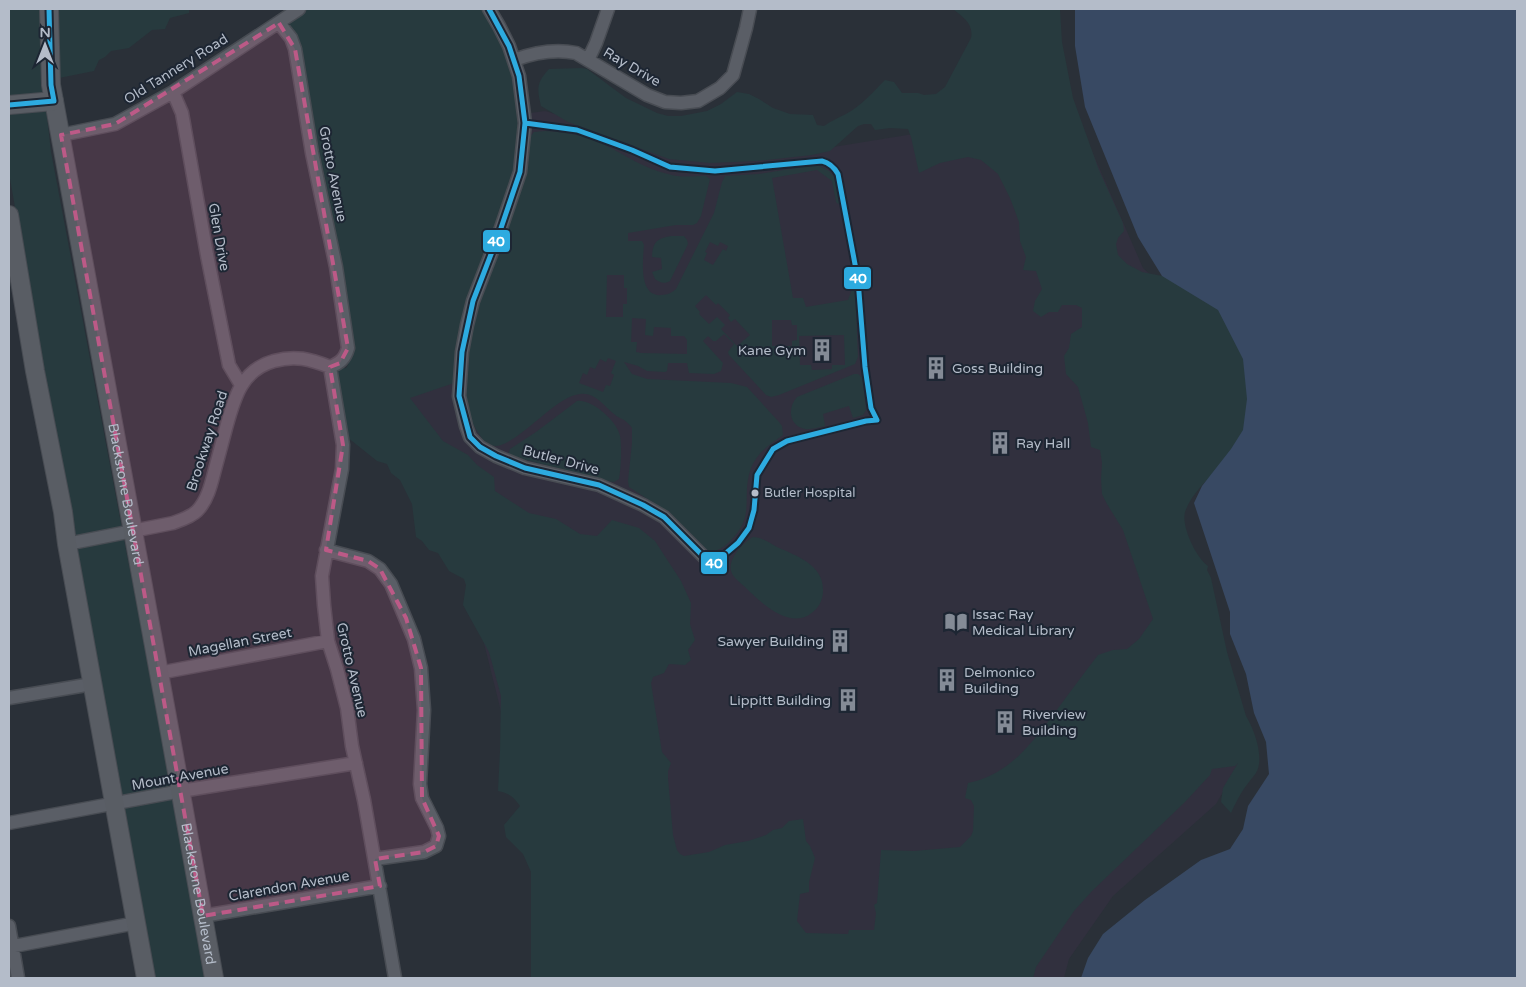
<svg xmlns="http://www.w3.org/2000/svg" width="1526" height="987" font-family="'Varela Round',sans-serif">
	<style>
		.medical { fill: #31303e }
		.green { fill: #273a3e; fill-rule: evenodd }
		.water { fill: #384963 }
		.lines { fill: none; stroke-linecap: round; stroke-linejoin: round }
		.street-casing { stroke: #484c53; stroke-width: 15 }
		.secondary-casing { stroke: #484c53; stroke-width: 20 }
		.street { stroke: #5a5e66; stroke-width: 12 }
		.secondary { stroke: #595d64; stroke-width: 18 }
		.bus-1-casing { stroke: #1d2633; stroke-width: 9 }
		.bus-1 { stroke: #2dabe0; stroke-width: 5 }
		.marked { fill: #bc5a87; fill-opacity: 0.2; stroke: #bc5a87; stroke-width: 4; stroke-dasharray: 10 6; stroke-linejoin: round }
		.bus-dot { fill: #b4bcc9; stroke: #1d2633; stroke-width: 2 }
		.labels { text-anchor: middle; dominant-baseline: central; stroke-width: 4; stroke-linejoin: round; paint-order: stroke }
		.bus-label { font-size: 13px; fill: #b4bcc9; stroke: #1d2633; text-anchor: start }
		.street-label { font-size: 14px; fill: #b4bcc9; stroke: #1d2633 }
		.poi-label { font-size: 14px; fill: #b4bcc9; stroke: #1d2633; text-anchor: start }
		.line-badge { stroke: #1d2633; stroke-width: 2 }
		.badge-label { font-size: 14px; text-anchor: middle; font-weight: bold; fill: #fff }
	</style>
	<rect width="100%" height="100%" fill="#2a3038"/>
	<path class="medical" d="M1073,108l70,160 42,40 -3,216 54,196 2,46 -22,38 -103,92 -44,63 -5,19h-373l-139,-62 -99,-397 -62,-91 -34,-292 188,-25 94,28 151,15z"/>
	<path class="green" d="M9,9h32l2,72 8,71 75,398 34,170 46,258h-52l-29,-166 -54,-287 -62,-352z
		M50,9h139v4l-19,5 -5,11 -13,1 -23,18 -18,3 -6,6 -6,3 -5,11 -40,8z
		M306,9h184l23,41 11,92 -47,159 -17,80 -50,17 33,43 25,14 9,10 17,12 1,14 34,22 27,6 24,15 17,2 15,-16 27,8 16,13 26,40 10,22 -1,21 5,16 -7,10 3,10 -6,5 -16,-1 -5,9 -11,4 -2,6 11,69 9,11 -3,8v7l5,57 4,15 3,4 4,2 25,-4 16,-7 23,-4 18,-6 7,-5 9,-2 7,-7 14,-2 3,22 4,5 5,12 -6,24v10l-9,2 -3,27 9,12 42,1 1,-4h25l2,-17 -2,-8 3,-2 4,-53 33,1 46,-4 11,-11 2,-5 1,-25 -3,-6 -6,-2 3,-15c41,-8 65,-41 88,-72 14,-19 28,-38 42,-56l15,-5 14,-1 12,-10 14,-20 -30,-89 -16,-26 -5,-10 -1,-15 1,-16 -2,-13 -9,-3 -3,-24 -10,-36 -12,-13 -2,-18 5,-8 2,-14 11,-7v-19l-6,-3h-14l-4,7h-9l-8,5 -8,-6 2,-10 7,-12 -6,-18 -13,-1 3,-13 -6,-16 -1,-19 -9,-24 -12,-24 -17,-14 -13,-3 -28,6 -21,10 -8,-36 -3,-8 -18,-1 -15,2 -4,-6h-7l-6,2 -28,25 -18,4 -55,6 -47,2 -41,-4 -101,-37 -27,-16c-4,-17 -5,-23 8,-37l33,-1 5,1 39,29 31,15 11,3h13l26,-5 14,-7 16,-12 12,2 10,5 14,9 17,6 23,1 4,10 7,1c7,-5 14,-8 22,-12 15,-8 27,-22 39,-34l9,2 8,11h16l6,2 12,-1 9,-7 26,-49c3,-14 -8,-21 -18,-29h107l2,33 11,56 26,72 24,53 1,8 -6,7 -2,6 2,11 9,9 15,8 20,4 13,4 47,31 47,87c-17,23 -34,48 -52,71 -11,13 -26,25 -32,43 -4,14 11,46 23,54l-1,4 4,8 16,74 19,64c8,13 19,42 10,57 -2,3 -5,6 -7,9 -8,10 -13,20 -18,31l-10,-11 2,-14 15,-25 -3,3 -23,3 -2,6 -25,27 -93,89 -18,20 -38,56 -3,11h-502v-106l-8,-18 -17,-17 -2,-12 16,-19c-6,-9 -11,-13 -22,-15l2,-40 1,-55 -12,-44 -26,-47 3,-20 -2,-6 -15,-8 -11,-18 -9,-3 -7,-9 -6,-4 -4,-33 -12,-24 -9,-7 -4,-9 -10,-3 -35,-28 -10,-64 14,-1 2,-3 1,-14 -46,-287 -20,-39z
		M545,131c21,1 40,4 60,14 20,10 40,24 63,29 12,4 26,2 38,2l4,3 -9,37 -4,7 -4,2h-17l-48,8v8h14l2,4c-1,14 -6,53 18,50 5,0 11,-3 14,-6l38,-76 8,-31 3,-6 34,-2 50,-8h10l10,5 5,6 6,25 -2,2 -2,-2 -4,-21 -15,-11 -45,8 21,120h10l3,9 42,-7 4,-11 2,-2 1,1 3,69 -3,7 -76,31 -8,2 -5,-2 -37,-40 -1,-3 6,-8 -10,-10 -8,7h-3l-5,-5 -5,5 20,22 -2,8 -7,3 -25,-1 -2,-10h-19l-1,8 -2,1 -18,-1 -9,-5 -14,-4 8,12 15,5 84,4 16,4 32,35 3,4 1,9c-13,9 -26,18 -32,33 -11,31 7,48 -24,76 -6,5 -13,9 -21,6l-43,-41 -34,-22 -1,-6 4,-38v-15c-2,-3 -5,-6 -8,-8 -3,-2 -7,-3 -10,-6 -10,-8 -19,-22 -34,-20 -23,2 -54,42 -79,51 -8,3 -16,-2 -20,-8 -27,-35 -12,-93 -2,-132l42,-114 7,-33 2,-21 4,-5zM710,242l8,4 2,-4 8,4 -2,5 -3,-2 -10,16 -9,-5 3,-7 -2,-1zM607,275h17v13h3v16h-4v13h-17zM706,295l10,10 2,-2 12,12 -2,3 3,4 4,-3 15,16 -13,11 -16,-17 4,-4 -8,-8 -8,7 -10,-10 1,-2 -5,-6zM632,318l14,1 -1,16 8,1 1,-9 17,1v8h13l3,4v14l-46,-1 -5,-1 1,-10h-6zM772,320h19l1,5h5v15l-5,1v5h-20zM844,335l1,30h-13v4l-20,1 -1,-5h-11l-1,-29zM608,358l8,3 -5,12 3,2 -4,11 -4,-1 -3,7 -24,-9 4,-10 4,2 3,-8 5,2 5,-10 6,3z
		M671,236h13l3,4 1,4 -18,37c-5,3 -10,2 -15,-2l-3,-7 10,-3 -1,-11 -9,-1c1,-15 4,-18 19,-21z
		M854,374h4l4,3 1,4 3,29 -3,5 -10,3 -4,-12 -26,8 2,12c-6,1 -14,4 -20,3 -16,-3 -18,-21 -8,-32z
		M577,401c15,-2 40,20 43,35 2,10 1,32 -1,43l-5,3 -7,-1 -81,-21 -18,-6 2,-5 26,-17z
		M753,537c8,0 17,6 24,10 20,9 47,18 46,44 0,7 -3,15 -9,20 -22,21 -53,-8 -68,-23 -5,-5 -13,-10 -15,-17 -3,-13 12,-28 22,-34z"/>
	<path class="water" d="M1075,9h442v969h-436l7,-20 15,-24 42,-34 56,-40 29,-11 13,-20 5,-23 21,-32 -3,-32 -12,-29 -8,-39 -16,-40v-22l-36,-109 8,-17 29,-37 12,-19 4,-31 -4,-40 -25,-49 -56,-34 -24,-39 -53,-130 -10,-61z"/>
	<g class="lines">
		<defs>
			<path id="street" d="M489,9l10,17 10,20 10,30 6,47 -5,49 -20,59 -27,70 -6,24 -5,27 -3,44 7,30 4,11 10,10 16,9 29,12 74,17 44,20 21,12 48,48
				M514,60c19,-7 42,-11 62,-7l71,42 18,7 16,1 17,-2 22,-13 13,-13 13,-47 4,-19
				M588,60l8,-17 12,-34
				M173,92l9,21 25,142 22,110 12,20
				M61,135l54,-11 58,-32 126,-83
				M330,367l13,78 -1,24 -20,107 2,29 4,36 9,28 10,39 5,38 12,54 31,178
				M67,544l106,-21c8,-3 18,-6 24,-12 10,-10 14,-26 17,-38 4,-15 8,-30 12,-45 8,-29 15,-58 48,-67 21,-6 36,-2 56,6 10,-4 15,-8 18,-19l-12,-81 -24,-114 -17,-104 -4,-11 -12,-15
				M326,550l42,11 12,8 11,15 23,55 7,29 3,42 -4,74 2,14 15,30 2,8 -3,10 -12,6 -49,7
				M159,673l169,-32
				M9,698l83,-14
				M9,823l172,-32 175,-28
				M203,916l177,-30
				M9,926l9,52
				M9,947l127,-24"/>
			<g id="secondary">
				<path id="s1" d="M49,9l2,76 3,16 114,621 46,256"/>
				<path d="M9,105l45,-4"/>
				<path d="M9,215l26,156 28,141 4,32 79,434"/>
			</g>
		</defs>
		<use href="#street" class="street-casing"/>
		<use href="#secondary" class="secondary-casing"/>
		<use href="#street" class="street"/>
		<use href="#secondary" class="secondary"/>
		<defs>
			<path id="bus-1" d="M489,9l20,37 10,30 6,47 -5,49 -20,59 -27,70 -11,51 -3,44 11,41 10,10 16,9 29,12 74,17 44,20 21,12 48,48 26,-22 11,-15 5,-18 3,-35 16,-26 14,-8 79,-20 11,-1
				M9,105l45,-4 -3,-16 -2,-76
				M525,123l52,7 55,20 38,17 45,4 107,-10c8,2 12,6 16,13l20,106 7,87 6,41 6,12"/>
		</defs>
		<use href="#bus-1" class="bus-1-casing"/>
		<use href="#bus-1" class="bus-1"/>
	</g>
	<path class="marked" d="M279,23l16,26 53,299 -8,15 -10,4 13,78 -17,105 42,11 12,8 26,49 15,50 1,130 17,38 -3,10 -12,6 -49,7 5,27 -177,30 -142,-781 54,-11z"/>
	<defs>
		<symbol id="building-bare" viewBox="-9 -9 18 18"><path d="M-4-6H4V6H1V3H-1V6H-4ZM-2.5-4.3h1.7v1.8h-1.7ZM.8-4.3h1.7v1.8H.8ZM-2.5-1h1.7V.8h-1.7ZM.8-1h1.7V.8H.8Z" fill="#848b96" stroke="#1d2633" stroke-width="2.5" paint-order="stroke"/></symbol>
		<symbol id="library-bare" viewBox="-9 -9 18 18"><path d="M-6-4Q-3-5.5-.7-3.5V5Q-3 3-6 4ZM6-4Q3-5.5 .7-3.5V5Q3 3 6 4Z" fill="#848b96" stroke="#1d2633" stroke-width="2.5" paint-order="stroke"/></symbol>
	</defs>
	<g fill-rule="evenodd">
		<use href="#building-bare" x="806" y="334" width="32" height="32"/>
		<use href="#building-bare" x="920" y="352" width="32" height="32"/>
		<use href="#building-bare" x="984" y="427" width="32" height="32"/>
		<use href="#library-bare" x="940" y="606" width="32" height="32"/>
		<use href="#building-bare" x="824" y="625" width="32" height="32"/>
		<use href="#building-bare" x="931" y="664" width="32" height="32"/>
		<use href="#building-bare" x="832" y="684" width="32" height="32"/>
		<use href="#building-bare" x="989" y="706" width="32" height="32"/>
	</g>
	<circle class="bus-dot" cx="755" cy="493" r="4.5"/>
	<g class="labels">
		<g class="bus-label">
			<text x="764" y="493">Butler Hospital</text>
		</g>
		<g class="street-label">
			<text transform="translate(632 67) rotate(30)">Ray Drive</text>
			<text transform="translate(176 69) rotate(-32)">Old Tannery Road</text>
			<text transform="translate(333 174) rotate(79)">Grotto Avenue</text>
			<text transform="translate(219 237) rotate(80)">Glen Drive</text>
			<text transform="translate(207 441) rotate(-72)">Brookway Road</text>
			<text transform="translate(561 460) rotate(15)">Butler Drive</text>
			<text stroke="none"><textPath href="#s1" startOffset="492">Blackstone Boulevard</textPath></text>
			<text transform="translate(240 642) rotate(-11)">Magellan Street</text>
			<text transform="translate(352 670) rotate(77)">Grotto Avenue</text>
			<text transform="translate(180 777) rotate(-10)">Mount Avenue</text>
			<text transform="translate(289 886) rotate(-10)">Clarendon Avenue</text>
			<text stroke="none"><textPath href="#s1" startOffset="898">Blackstone Boulevard</textPath></text>
		</g>
		<g class="poi-label">
			<text x="806" y="350" text-anchor="end">Kane Gym</text>
			<text x="952" y="368">Goss Building</text>
			<text x="1016" y="443">Ray Hall</text>
			<text x="972" y="614">Issac Ray<tspan x="972" dy="16">Medical Library</tspan></text>
			<text x="824" y="641" text-anchor="end">Sawyer Building</text>
			<text x="964" y="672">Delmonico<tspan x="964" dy="16">Building</tspan></text>
			<text x="831" y="700" text-anchor="end">Lippitt Building</text>
			<text x="1022" y="714">Riverview<tspan x="1022" dy="16">Building</tspan></text>
		</g>
	</g>
	<g class="line-badge">
		<rect x="482" y="229" width="29" height="24" rx="5" fill="#2dabe0"/>
		<rect x="843" y="266" width="29" height="24" rx="5" fill="#2dabe0"/>
		<rect x="700" y="551" width="28" height="24" rx="5" fill="#2dabe0"/>
	</g>
	<g class="badge-label">
		<text x="496" y="246">40</text>
		<text x="858" y="283">40</text>
		<text x="714" y="568">40</text>
	</g>
	<rect width="1526" height="987" fill="none" stroke="#b4bcc9" stroke-width="20"/>
	<g transform="translate(45 45)" stroke="#1d2633" stroke-width="4" paint-order="stroke">
	<path d="M0-4L9 19L0 12L-9 19Z" fill="#b4bcc9"/>
	<text y="-8" font-size="14" font-weight="bold" text-anchor="middle" fill="#b4bcc9">N</text>
	</g>
</svg>
